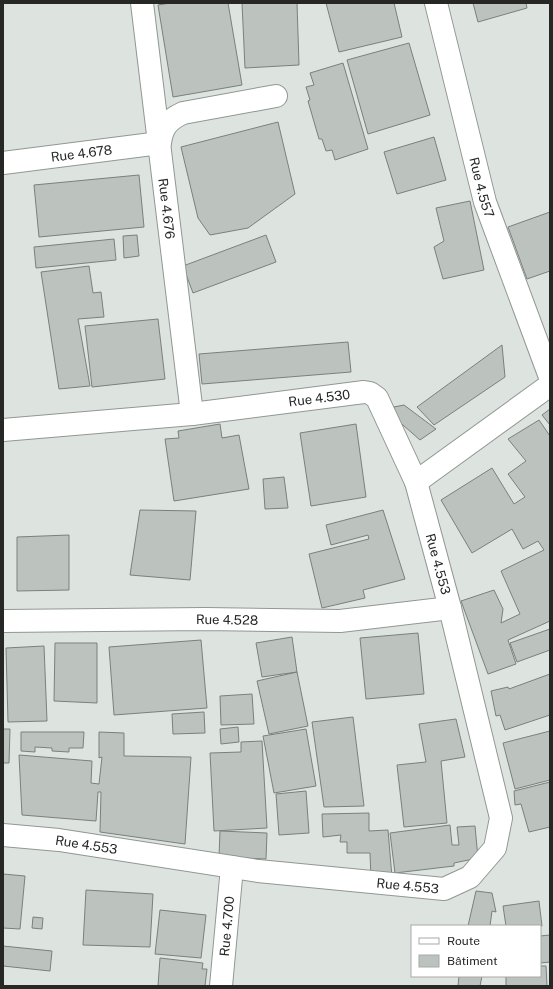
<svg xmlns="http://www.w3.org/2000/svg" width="553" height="989" font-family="'Public Sans',sans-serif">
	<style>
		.building { fill: #bcc3be; stroke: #7a817c }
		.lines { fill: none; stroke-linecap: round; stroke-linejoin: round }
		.minor-casing { stroke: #919793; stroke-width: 24 }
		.minor { stroke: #fff; stroke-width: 22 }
		.labels { text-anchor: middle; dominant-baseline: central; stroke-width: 3; stroke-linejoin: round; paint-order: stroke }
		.street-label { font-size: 13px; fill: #262826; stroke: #fff }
	</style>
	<rect width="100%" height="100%" fill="#dde4df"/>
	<path class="building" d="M170,3h58l14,82 -69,12 -15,-92z
		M242,3h55l2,62 -54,3z
		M326,3h68l8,34 -63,15z
		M473,3h53l1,5 -49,14z
		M409,43l21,72 -62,19 -21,-74z
		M343,63l25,86 -33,11 -3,-10 -6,1 -4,-12h-3l-11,-38 2,-1 -4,-13 8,-2 -4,-12z
		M278,122l17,72 -47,34 -38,7 -12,-17 -17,-71z
		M434,137l12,43 -49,14 -13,-42z
		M139,175l5,52 -105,10 -5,-52z
		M470,201l14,69 -41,9 -9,-32 10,-6 -8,-33z
		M550,212v59l-23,8 -19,-52z
		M137,235l2,21 -15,2 -1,-22z
		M266,235l10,27 -83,31 -10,-27z
		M114,239l2,21 -80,8 -2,-21z
		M89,266l4,27 8,-1 3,25 -26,2 12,67 -31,3 -18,-117z
		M158,319l7,60 -73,8 -7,-61z
		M348,342l3,30 -149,12 -3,-30z
		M502,345l3,32 -71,48 -17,-18z
		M404,405l32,24 -16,11 -25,-22 -1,-11z
		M550,409v16l-8,-10z
		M539,420l11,16v185l-42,19 8,24 -28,10 -27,-73 33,-11 9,19 -2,14 19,-9 -19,-43 43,-21 -6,-9 -15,8 -11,-20 -40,24 -31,-53 51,-32 22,36 11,-7 -17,-23 18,-13 -18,-22z
		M220,424l2,14 17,-3 10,54 -75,12 -9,-62 14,-1 -1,-7z
		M356,424l10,73 -55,9 -11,-73z
		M284,477l4,31 -23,1 -2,-30z
		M140,510l56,1 -6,69 -60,-5z
		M383,510l22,69 -42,11 2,8 -43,10 -13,-54 60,-15 -1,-4 -37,10 -5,-20z
		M69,535v55l-52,1v-54z
		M550,629v21l-33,12 -7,-19z
		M418,633l6,61 -58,5 -6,-61z
		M292,637l5,35 -35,5 -6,-34z
		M201,640l6,68 -93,7 -5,-68z
		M55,643h42v60l-43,-2z
		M44,646l3,75 -39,1 -2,-74z
		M297,672l11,54 -39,8 -12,-53z
		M550,674v41l-45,15 -5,-15 -4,1 -5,-25 17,-4 1,2z
		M252,694l2,30 -33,1 -1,-29z
		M204,712l1,21 -32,1 -1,-20z
		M353,717l11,89 -40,1 -12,-85z
		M456,719l9,38 -24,4 6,62 -43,4 -7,-62 29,-3 -7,-38z
		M238,727l1,15 -18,2 -1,-15z
		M3,729h7l-1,34h-6z
		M306,729l10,57 -42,7 -11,-57z
		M550,731v49l-35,9 -12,-46z
		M21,732h63l-1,16h-14v4l-17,-1v-3l-17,-1v5l-14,-1z
		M99,732l25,1v23l67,1 -6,87 -85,-12 1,-40h-3l-2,29 -74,-6 -3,-60 73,6 -1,22 8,1 3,-27 -3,1z
		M262,741l5,87 -53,3 -4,-78 31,-1v-10z
		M550,782v45l-21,5 -8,-28 -6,1 -1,-14z
		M306,791l3,42 -30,2 -3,-41z
		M369,813v18l19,-1 4,47 -21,1 -1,-25h-23v-11h-7l1,-7 -18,2 -1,-23z
		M450,825l2,20h7l-2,-18 18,-1 3,32 -24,5v3l-59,7 -5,-40z
		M220,831l47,2 -1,26 -47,-2z
		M3,874l22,2 -5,53 -17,-1z
		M86,890l67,4 -3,53 -67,-2z
		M476,891l16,2 4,19 -4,-1 -2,15h-22z
		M539,901l3,25h-36l-3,-20z
		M160,910l46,5 -5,43 -46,-4z
		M33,917l10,1 -1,11 -10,-1z
		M550,935v27l-10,1v-27z
		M3,946l49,5 -2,20 -47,-5z
		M160,958l43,5 -1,6h5l-2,17h-47z
		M540,966h6l1,20h-41v-10h34z
		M459,976h23l-2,10h-22z"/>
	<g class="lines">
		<defs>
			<g id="minor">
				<path id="s1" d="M142,3l50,411"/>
				<path id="s2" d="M436,3l49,199 65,175"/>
				<path id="s3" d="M3,163l157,-20c2,-16 8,-23 23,-30l93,-17"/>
				<path id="s4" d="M3,430l189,-16 172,-22 6,1 7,5 39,84 134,-97"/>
				<path id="s5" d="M3,621l202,-2 135,2 110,-13"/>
				<path id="s6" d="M3,835l56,5 199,31 186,18 26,-12 25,-29 6,-30 -51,-210 -34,-126"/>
				<path id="s7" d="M221,986l11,-119"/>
			</g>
		</defs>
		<use href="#minor" class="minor-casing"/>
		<use href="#minor" class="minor"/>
	</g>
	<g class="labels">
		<g class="street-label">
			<text stroke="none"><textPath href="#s3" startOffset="79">Rue 4.678</textPath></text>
			<text stroke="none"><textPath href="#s2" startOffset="190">Rue 4.557</textPath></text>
			<text stroke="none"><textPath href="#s1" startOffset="207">Rue 4.676</textPath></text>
			<text stroke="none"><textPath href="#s4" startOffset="318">Rue 4.530</textPath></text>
			<text transform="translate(438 564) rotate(75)">Rue 4.553</text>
			<text stroke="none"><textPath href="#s5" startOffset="224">Rue 4.528</textPath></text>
			<text stroke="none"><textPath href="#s6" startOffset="84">Rue 4.553</textPath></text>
			<text stroke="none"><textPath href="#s6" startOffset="408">Rue 4.553</textPath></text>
			<text stroke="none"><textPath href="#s7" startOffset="60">Rue 4.700</textPath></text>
		</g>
	</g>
	<rect width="553" height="989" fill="none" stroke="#262826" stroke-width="8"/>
	<rect x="411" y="925" width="130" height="52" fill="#ffffff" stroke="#a8a9a8"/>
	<rect x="419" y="938" width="20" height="6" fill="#ffffff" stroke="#a8a9a8"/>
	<text x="447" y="945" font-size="12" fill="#262826">Route</text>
	<rect x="419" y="955" width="20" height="12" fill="#bcc3be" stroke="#a8a9a8"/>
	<text x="447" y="965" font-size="12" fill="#262826">Bâtiment</text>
</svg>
